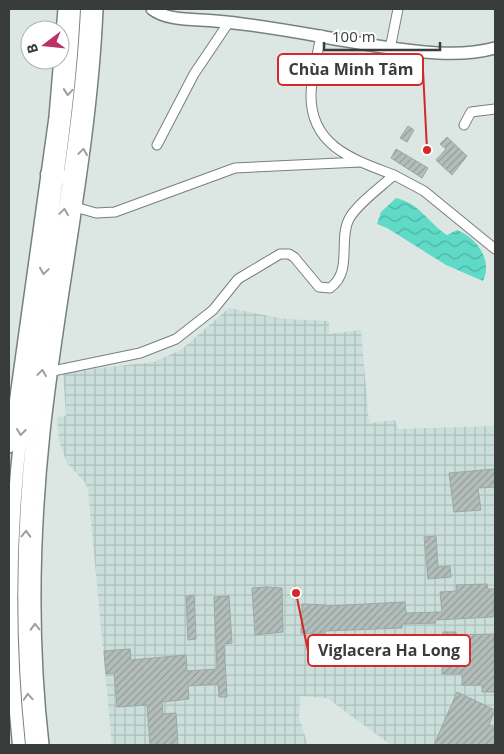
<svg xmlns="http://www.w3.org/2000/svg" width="504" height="754" font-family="'Open Sans',sans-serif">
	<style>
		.industrial { fill: url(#industrial-grid) }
		.water { fill: url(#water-waves) }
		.building { fill: url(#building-hatch); stroke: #9da7a5 }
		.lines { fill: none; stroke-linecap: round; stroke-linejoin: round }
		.minor-casing { stroke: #76807e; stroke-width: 11 }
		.tertiary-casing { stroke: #76807e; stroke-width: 14 }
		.secondary-casing { stroke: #76807e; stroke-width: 15 }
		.minor { stroke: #fff; stroke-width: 9 }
		.tertiary { stroke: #fff; stroke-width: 11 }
		.secondary { stroke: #fff; stroke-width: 12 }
		.oneway { stroke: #9c9e9d }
		.leader { fill: none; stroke: #d62828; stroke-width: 2 }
		.callout-dot { fill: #d62828; stroke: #fff; stroke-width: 2 }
		.callout { fill: #fff; stroke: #d62828; stroke-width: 2 }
		.callout-label { font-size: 16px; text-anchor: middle; font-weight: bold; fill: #383c3b }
	</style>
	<defs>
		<pattern id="industrial-grid" width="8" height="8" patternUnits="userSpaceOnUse" patternTransform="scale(1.25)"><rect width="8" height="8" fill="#cadeda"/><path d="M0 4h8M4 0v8" fill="none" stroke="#aebfbc"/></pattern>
		<pattern id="water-waves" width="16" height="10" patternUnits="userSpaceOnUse" patternTransform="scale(1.25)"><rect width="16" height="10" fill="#5fdac7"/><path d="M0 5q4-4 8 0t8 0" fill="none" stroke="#4fb2a3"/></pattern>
		<pattern id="building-hatch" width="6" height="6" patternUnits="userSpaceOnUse" patternTransform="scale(1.25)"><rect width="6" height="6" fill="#b3bebb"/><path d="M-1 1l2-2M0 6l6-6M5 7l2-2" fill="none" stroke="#939c99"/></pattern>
	</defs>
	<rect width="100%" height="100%" fill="#dce7e4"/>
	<path class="industrial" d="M229,308l56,11 44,2v13l32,-4 8,93 26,-3 3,9 97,-3v319h-104l-64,-47 -27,-2 -1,22 9,27h-196l-24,-256 -4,-8 -17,-18 -8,-22 -2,-24 9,-1 -3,-44 91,-10 27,-12z"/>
	<path class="water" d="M396,198c25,6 31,24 51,37l10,-5c20,8 36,30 26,51l-37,-16 -59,-37 -10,-4 4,-12z"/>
	<path class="building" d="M408,126l6,4 -7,12 -7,-4z
		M447,137l20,19 -15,19 -16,-15 10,-11 -6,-5z
		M396,149l32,19 -6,10 -31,-20z
		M495,469v18l-17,1 3,22 -27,2 -5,-39z
		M436,536l2,31 12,-1 1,11 -23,2 -4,-42z
		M487,584l1,5h7l-2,28 -58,3 1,3 -34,1v4l-77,3v3l-24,-1 1,-29 24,1v1l79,-4 1,11 36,-1 -2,-20 17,-1 -1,-6z
		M267,587l15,1 1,44 -28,3 -3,-47z
		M194,595l2,44 -8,1 -2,-44z
		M229,596l3,47 -8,1 3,53h-8l-1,-13 -30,2 1,13 -27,3 1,12 13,-1 2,32h-28l-3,-40 -30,2 -3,-34 -8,1 -2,-23 26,-2 1,11 55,-5 1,16 30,-2 -3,-72z
		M443,632h13v3l38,-1 1,58h-13v-7h-20v-11h-20z
		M457,692l38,18 -6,15 6,3v17h-61z"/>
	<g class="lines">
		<defs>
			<path id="minor" d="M321,35c-3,19 -10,41 -10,61 0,51 44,64 83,79
				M390,49l8,-40
				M464,125l7,-13 24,-3
				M157,145l37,-71 35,-52
				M75,207l21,6 19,-1 120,-44 125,-6
				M53,371l87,-18 36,-14 37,-29 25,-31 42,-25h9l5,3 25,30 11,1c23,-16 8,-48 19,-69 8,-15 33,-33 45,-44l30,16 71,58"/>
			<path id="tertiary" d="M152,9c15,12 43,10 63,12 75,6 148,27 223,32 19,1 39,0 57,-5
				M9,447l46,-330 9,-108
				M43,745c-12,-104 -10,-208 1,-313 15,-141 47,-281 53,-423"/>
			<path id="secondary" d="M47,174l32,6
				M19,745c-11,-103 -10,-209 2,-313 16,-141 46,-281 53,-423
				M32,745c-11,-104 -10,-209 1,-313 15,-141 47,-281 54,-423"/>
		</defs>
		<use href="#minor" class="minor-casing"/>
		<use href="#tertiary" class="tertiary-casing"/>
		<use href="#secondary" class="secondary-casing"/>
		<use href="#minor" class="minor"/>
		<use href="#tertiary" class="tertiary"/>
		<use href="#secondary" class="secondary"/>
	</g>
	<defs><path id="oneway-chevron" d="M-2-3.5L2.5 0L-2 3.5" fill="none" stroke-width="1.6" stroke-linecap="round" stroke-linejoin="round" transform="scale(1.25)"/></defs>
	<g class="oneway">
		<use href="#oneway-chevron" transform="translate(68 92) rotate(95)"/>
		<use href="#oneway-chevron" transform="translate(83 152) rotate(-82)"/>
		<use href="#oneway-chevron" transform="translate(64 212) rotate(-82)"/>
		<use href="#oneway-chevron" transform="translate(44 271) rotate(98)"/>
		<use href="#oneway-chevron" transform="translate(42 373) rotate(-82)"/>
		<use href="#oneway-chevron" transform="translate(21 432) rotate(97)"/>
		<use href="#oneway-chevron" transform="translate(26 534) rotate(-88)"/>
		<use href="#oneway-chevron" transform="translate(35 627) rotate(-91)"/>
		<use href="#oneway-chevron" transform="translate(28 697) rotate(-94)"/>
	</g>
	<path class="leader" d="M427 150L423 70M296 593L308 651"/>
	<g class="callout-dot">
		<circle cx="427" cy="150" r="5"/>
		<circle cx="296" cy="593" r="5"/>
	</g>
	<g class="callout">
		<rect x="278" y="54" width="145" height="31" rx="5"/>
		<rect x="308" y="635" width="162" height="31" rx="5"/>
	</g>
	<g class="callout-label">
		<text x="351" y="75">Chùa Minh Tâm</text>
		<text x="389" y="656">Viglacera Ha Long</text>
	</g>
	<rect width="504" height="754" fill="none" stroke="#383c3b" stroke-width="20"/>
	<g transform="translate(45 45) rotate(254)"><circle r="24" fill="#ffffff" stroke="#afb1b1"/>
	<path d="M0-4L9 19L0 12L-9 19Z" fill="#bd3167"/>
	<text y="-8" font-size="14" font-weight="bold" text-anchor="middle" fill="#383c3b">B</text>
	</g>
	<path d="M324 42v8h116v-8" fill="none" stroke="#383c3b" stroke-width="2.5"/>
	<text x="332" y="42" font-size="15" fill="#383c3b" stroke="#ffffff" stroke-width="4" paint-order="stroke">100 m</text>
</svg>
